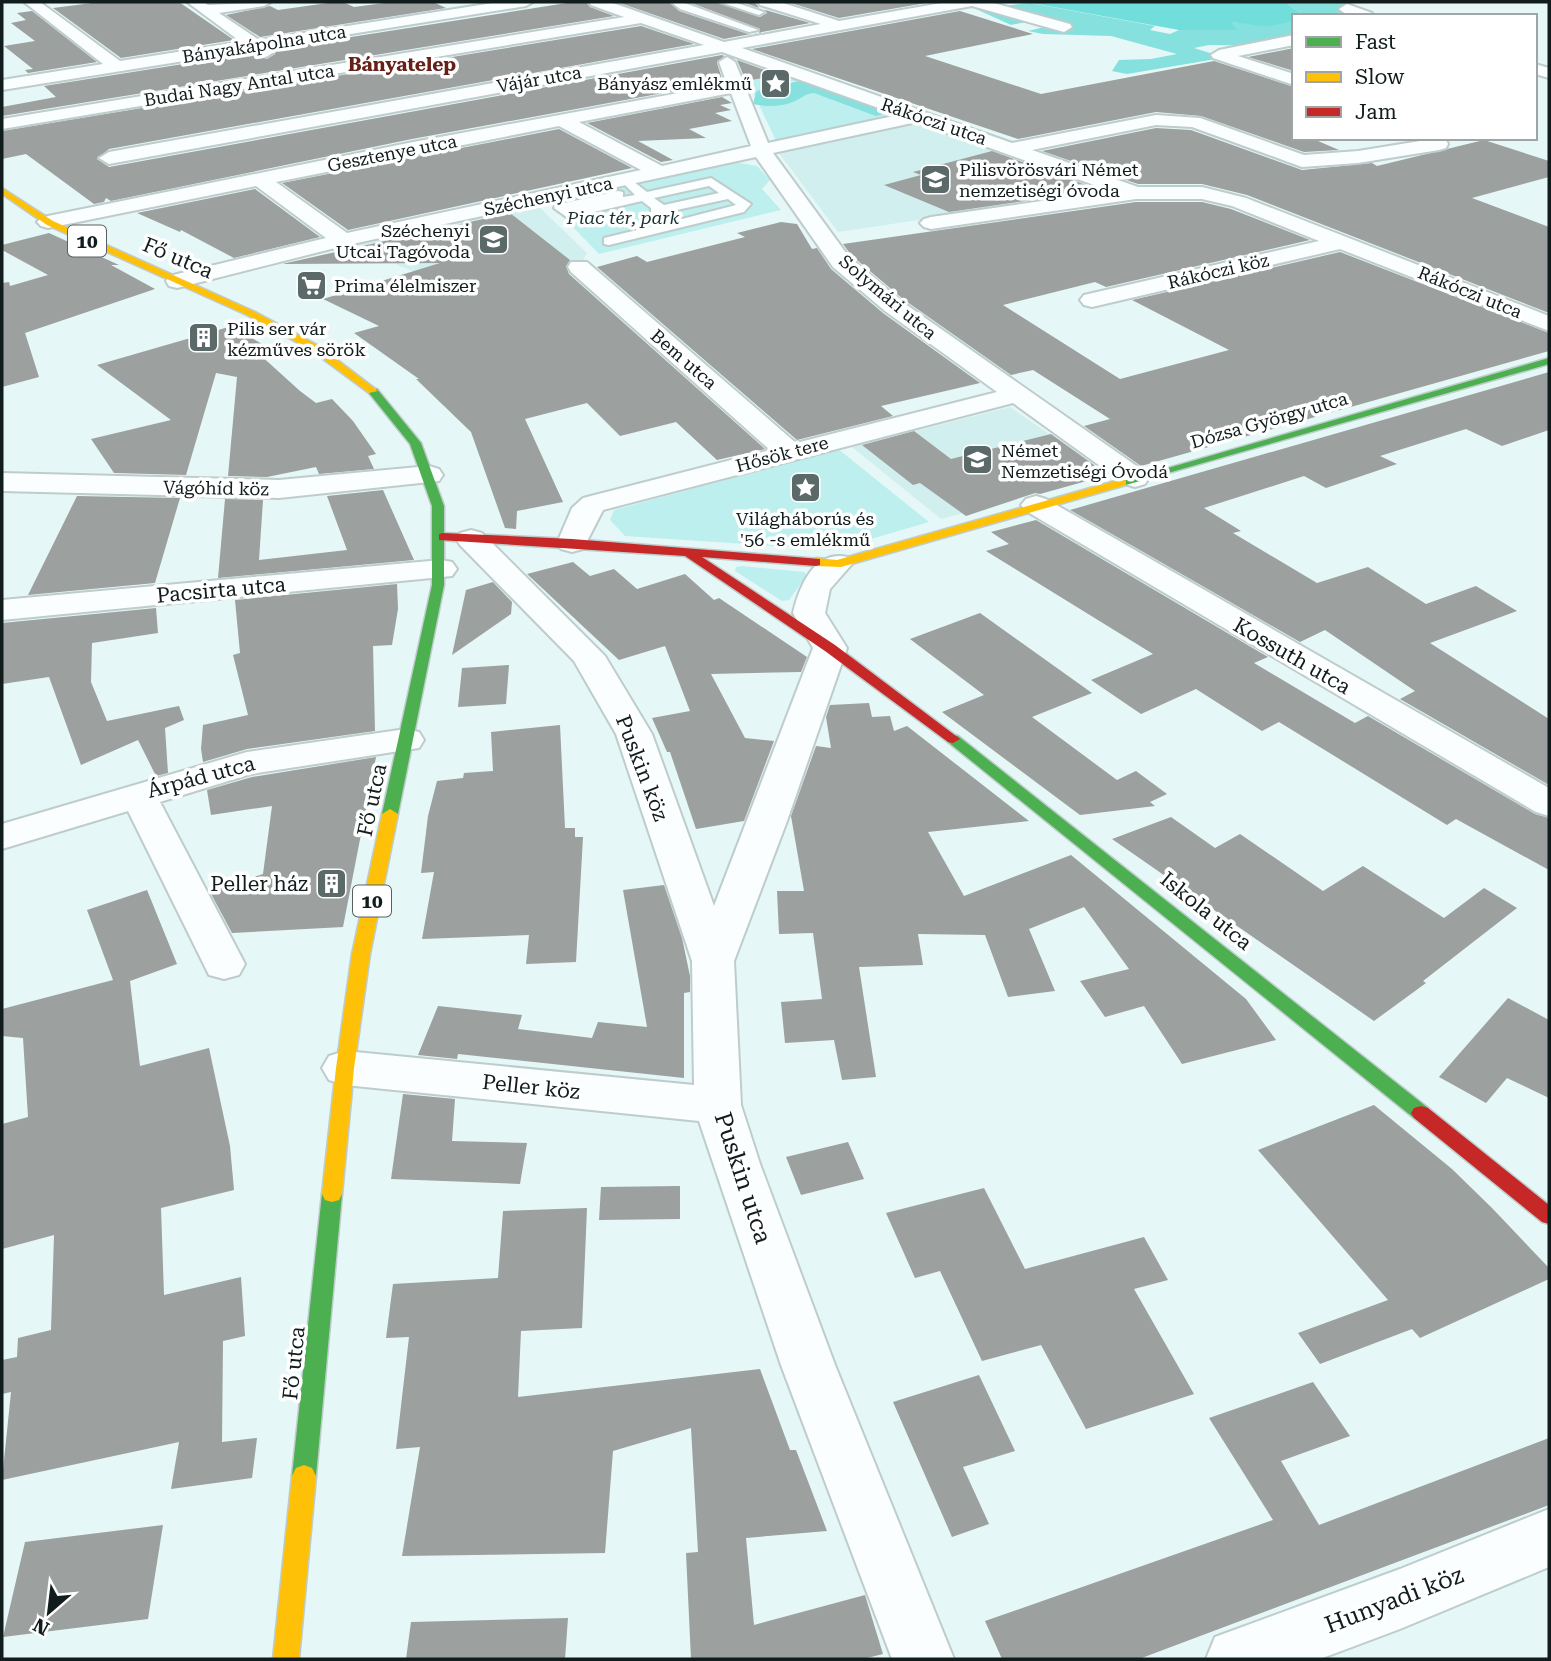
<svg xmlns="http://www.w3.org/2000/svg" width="1551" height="1661" font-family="'Roboto Serif',serif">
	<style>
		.built { fill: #d1efee }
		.green { fill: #bcefee }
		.forest { fill: #86e0de }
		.water { fill: #72dedb }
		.building { fill: #9ca09e }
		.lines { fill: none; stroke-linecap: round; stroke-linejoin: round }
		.lane-casing { stroke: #becccc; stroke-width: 4 }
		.street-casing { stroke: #becccc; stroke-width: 4 }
		.fast-casing { stroke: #becccc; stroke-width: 3 }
		.slow-casing { stroke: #becccc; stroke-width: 3 }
		.jam-casing { stroke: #becccc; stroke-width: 3 }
		.lane { fill: #fbfefe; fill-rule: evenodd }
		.street { fill: #fbfefe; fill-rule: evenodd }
		.fast { fill: #4caf50; fill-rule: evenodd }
		.slow { fill: #ffc107; fill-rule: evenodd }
		.jam { fill: #c62828; fill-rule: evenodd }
		.labels { text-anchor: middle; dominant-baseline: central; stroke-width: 7; stroke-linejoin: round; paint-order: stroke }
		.far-street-label { font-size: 18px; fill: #111c1c; stroke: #fff }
		.far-poi-label { font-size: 18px; fill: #111c1c; stroke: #fff; text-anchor: start }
		.far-park-label { font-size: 18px; font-style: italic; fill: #193130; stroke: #fff }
		.far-neighbourhood-label { font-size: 19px; font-weight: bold; fill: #652118; stroke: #fff }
		.shield { fill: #fff; stroke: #586060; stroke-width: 2 }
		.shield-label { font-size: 19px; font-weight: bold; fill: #111c1c }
		.street-label { font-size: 21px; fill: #111c1c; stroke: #fff }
		.poi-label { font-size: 21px; fill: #111c1c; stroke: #fff; text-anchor: end }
		.near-street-label { font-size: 24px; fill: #111c1c; stroke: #fff }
	</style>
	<rect width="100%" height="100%" fill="#e5f7f6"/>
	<path class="built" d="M919,122l9,2 180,68 -270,40 -59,-79z
		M536,204l51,49 -5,9 -123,29 -108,-46z
		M1010,407l97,67 -166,45 -89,-72z"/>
	<path class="green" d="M756,72h23l35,10c-19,-1 -47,-2 -59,12l53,-11 92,32 -123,28 -31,-66z
		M734,162l23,4 13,14 -8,9 19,21 -182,44 -50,-52z
		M838,449l91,73 -96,28 -208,-14 -15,-16 4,-10z
		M742,566l62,6 3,3 -18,25 -7,1 -47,-30 1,-4z"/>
	<path class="forest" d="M1285,2h61l19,14h-61z
		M1030,3l125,23 -5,4 20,4 9,-4h57l-4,-7 62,-2v25l-85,-1 -15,3 19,6 3,5 -89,15 -15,-3 7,-11 32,-1 26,-5 -66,-18 -68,-2 -15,-3 29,-7 -16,-5 -30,6 -35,-16z
		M799,81l15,1 82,29 -20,5 -62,-23c-10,1 -12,5 -21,9 -12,5 -27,5 -40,2l3,-12 5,-3z"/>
	<path class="water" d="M1026,2h259l19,14h-10v5c-11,1 -21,7 -34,5 -10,-1 -17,-4 -28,-3l5,7h-58z"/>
	<path class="building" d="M100,2h79l55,38 -113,18 -68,-50z
		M335,2h8l11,5 38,-5h41l13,6 -186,29 -34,-22 44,-9 8,4z
		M573,2h13l4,5 24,9 -612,100v-9l54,-10 -12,-11 209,-33 14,6 8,-5v-5z
		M617,2h52l10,9 69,23 11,-1 1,-4 -71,-27h28l43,15 7,-4 -2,-3 -23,-8h13l4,6 51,15 -86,16z
		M788,2h144l-93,16z
		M32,11l65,51 -69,11 -3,-3 8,-1 -29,-23 31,-5 -24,-18 15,-3 -9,-7z
		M960,11l73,23 -108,22 116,38 173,-33 80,26v51h17l28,12 -35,2 -103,-36 -45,-4 -138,27 -266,-90z
		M641,26l53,18 -585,105 -12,10 12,8 613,-112 2,1 -7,7 6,19 -311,57 -301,62 -5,-3 -2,4 -10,2 -68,-50 -24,5v-28z
		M1294,48v23l-46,-14z
		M737,60l42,15 -33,6z
		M722,97l10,6 -12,2 11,5 -16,3 17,8 -43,8 17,9 -68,3 35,19 -12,2 -74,-39z
		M1156,128l35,2 111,40 70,-7 5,3 107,-26 65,21v16l-77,21 77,29v86l-302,-118 -45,-11h-64l-96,-33z
		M559,129l73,39 -284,62 -66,-47z
		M992,151l108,39 -151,22 -65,-27 37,-10 -8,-3z
		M255,189l65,48 -86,21 -53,-28 -1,2 -43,-19z
		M1136,202h66l29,7 79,31 -204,47 -11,-5 -92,23 117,74 109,-29 -97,-50 208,-48 209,81v18l-408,115 -57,-40 26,-7 -77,-49 -22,5 -108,-76 -52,-44 -8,-11z
		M510,213l60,47 -4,6 3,8 196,175 -48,11 -41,-38 -56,14 -33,-33 -62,16 38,83 -46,9 -1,18 -11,-1 -34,-96 -55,-53h3l-65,-46 25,-7 -56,-27 117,-36 -158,1z
		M781,222l16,2 15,25 5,-1 14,21 52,44 97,70 -99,23 12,10 -96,24 -200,-173 40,-11 10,6 98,-25 -8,-4z
		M49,233l70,32h-8l44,24 -130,44 14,44 -37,10v-104l7,-1 1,4 38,-11 -46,-25v-5z
		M232,326l38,23 -12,4 42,38 16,12 16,-4 21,22 23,33 -8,2 6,13 -55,5 -3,-7 -49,10 -39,-1 9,-99 -21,-4 -30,102 -72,-2 -23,-34 80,-19 -74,-55z
		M1549,372v58l-47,16 -36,-17 -86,27 17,8 -71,24 -22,-12 -100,32 37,23 -8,2 84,50 51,-16 58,37 50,-18 41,25 -87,32 119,76v66l-149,-86 15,-8 -90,-61 -25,12 -230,-132z
		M914,431l37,28 100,-25 57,41 -68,19 -5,-1 -69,23 -46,-33 -7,2 -51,-40z
		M383,490l31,70 -196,18 7,-79 38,1 -4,60 88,-10 -20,-54z
		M77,496l103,2 -25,85 -127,12z
		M1036,520l232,137 -14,6 101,60 13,-7 167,98 14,4v52l-93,-51 -9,6 -168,-103 -17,9 -66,-42 -55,25 -50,-34 62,-26 -167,-103 23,-7 -18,-12z
		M573,562l17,14 24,-7 23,20 48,-15 29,26 5,-2 88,59 -6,15 -90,2 34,64 29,3 -30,80 -48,8 -26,-77h-3l-15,-34 38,-7 -25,-65 -46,14 -92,-86z
		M493,582l19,20 -1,12 -59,41 14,-65z
		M397,584l1,25 -6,36 -19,1 2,85 -128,18 -44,13 -2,-13 2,-24 45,-10 -15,-60 7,-2 -5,-53z
		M156,608l2,25 -66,10 -1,39 16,39 72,-15 5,14 -19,8 3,45 -12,3 -18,-36 -57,25 -32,-88 -47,7v-61z
		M980,613l112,80 -60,24 85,63 19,-9 31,23 -17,8 5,4 -75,9 -138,-103 42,-17 -74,-56z
		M509,665l-3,39 -48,3 4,-39z
		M869,703l3,14 18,-1 4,15 13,-5 122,95 -101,11 36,64 107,-41 175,144 30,41 -94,24 -38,-58 -39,11 -25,-36 49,-12 -45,-62 -55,22 26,62 -47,6 -23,-62 -67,-1 5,31 -64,2 17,110 -34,3 -8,-40 -49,3 -4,-41 41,-3 -9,-66 -34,1 -2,-43h27l-13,-75 25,-70 15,2 -5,-31 4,-12z
		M560,725l5,103h10v9h8l-7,125 -50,2 3,-29 -107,4 12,-67 -13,1 7,-57 9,-35 26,-3 1,-5 29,-2 -2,-39z
		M376,757l-33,170 -111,6 -22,-41 53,-18 9,-68 -61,9 -4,-25 45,-13z
		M1171,817l44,31 25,-14 83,57 40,-25 81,52 40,-30 33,20 -94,73 3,2 -52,38 -262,-182z
		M664,885l18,53 8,38v16l-6,1v85l-226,-24 -1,5 -39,-4 20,-49 84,9 -4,14 74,9 6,-16 49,5 -24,-137z
		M147,890l30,74 -47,17 10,85 69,-18 21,98 4,44 -73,18 3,87 77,-18 4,59 -22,5 -1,101 35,-4 -5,40 -81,11 8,-47 -177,38 9,-88 -9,2v-34l15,-3 1,-19 33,-8 3,-95 -52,14v-125l26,-7 -5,-79 -21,-2v-27l111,-29 -26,-70z
		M1508,998l41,22v78l-42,-20 -21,25 -47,-26z
		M403,1094l52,5 -3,42 75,2 -7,41 -129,-5z
		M1374,1105l78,64 40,39 57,60v11l-129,59 -8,-9 -92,35 -22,-31 90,-33 -130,-150z
		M848,1142l16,37 -63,16 -15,-38z
		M680,1186v33l-81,1 2,-33z
		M984,1188l41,81 119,-32 24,43 -34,9 60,105 -108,35 -45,-84 -59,16 -42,-90 -25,7 -29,-65z
		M587,1208l-5,120 -61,3 -3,66 242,-28 30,81h6l31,81 -81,7 8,87 111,-30 18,59 -20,5h-172l-5,-106 12,-1 -7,-124 -78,23 -8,102 -203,3 18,-109 -24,2 13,-112 -23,1 7,-54 105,-6 5,-67z
		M979,1375l36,76 -52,16 26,57 -37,13 -59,-135z
		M1313,1382l37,54 -69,25 38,64 230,-87v67l-410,154h-137l-17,-38 288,-101 -64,-102z
		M163,1525l-15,94 -145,18 22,-95z
		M568,1618l-3,41h-159l5,-37z"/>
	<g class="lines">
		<defs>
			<path id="lane" d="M671,2h11l76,28 -9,2 -69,-23z
				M720,2h14l30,10 -5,3z
				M625,175l22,17 64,-14 40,26 -7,8 -135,33 -5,-1v-6l66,-16 -11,-8h-8v-6l-9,-7 -74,17 -14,-10 2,-3 62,-14 5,1v5l12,-2 -16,-16zM709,186l10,7 -55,12 -10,-7zM728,199l8,6 -54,14 -10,-8z"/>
			<path id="street" d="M24,2h16l80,59 121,-19 -54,-40h16l5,3 63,-3 -7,4 -45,7 40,27 240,-38h34l-7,4 -256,41 4,5 -8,5 -13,-7 -251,40v-10l101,-16z
				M589,2h21l114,40 97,-18 -61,-19 -2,-3h22l59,19 108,-19h43l80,22 2,3 -8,5 -92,-26 -230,42 270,95 144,-28 44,3 104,37 54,-4 81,-13 7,2 2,4 -2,4 -7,2 -81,13 -56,4 -110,-40 -36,-2 -124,25 106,37h64l44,11 303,118v15l-209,-82 -248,58 -8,-2 -4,-5 4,-5 235,-54 -87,-35 -30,-7h-66l-205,30 -7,-2 -4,-4 4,-4 7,-2 180,-26 -194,-69 -144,31 76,104 52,44 244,171 4,6 -4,6 -10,3 -10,-3 -112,-81 -410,107 -20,39 -11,3 -11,-3 -4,-6 15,-35 11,-10 187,-48 -199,-178 -3,-5 3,-5h16l209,181 201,-51 -112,-81 -52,-44 -77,-110 -413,89 -166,42 -8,-2 -3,-5 3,-5 157,-38 -70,-52 -208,42 -7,-2 -4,-4 4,-4 7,-2 365,-74 314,-58 -8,-22 8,-5 8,5 33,81 130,-28 -176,-63 -613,112 -10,-6 10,-6 595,-107 -63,-22 -639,106v-10l622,-102 -33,-12zM731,93l20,53 -89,20 -83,-44zM559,126l82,44 -294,63 -71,-51z
				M1347,4l25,9 2,3c-12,0 -26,2 -35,-7z
				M1294,35v10l-56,11 56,18v11l-81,-27 -2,-3 8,-5z
				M1535,64l14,4v10l-14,-4z
				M429,466l10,3 4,6 -4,6 -160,17 -277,-7v-18l277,7z
				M1036,496l10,3 503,289v28l-13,-4 -510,-301 -5,-6 5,-6z
				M471,530l11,3 123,123 47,78 62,172 99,-258 -20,-35c6,-26 21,-64 55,-56l4,7 -22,25 -5,24 22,35 -60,173 -53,140 7,144 19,59 75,201 119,294h-62l-111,-294 -82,-244 -354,-36 -16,-5 -7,-12 7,-12 16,-5 349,34 -2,-124 -76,-227 -42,-73 -114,-116 -4,-6 4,-6z
				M441,560l11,2 5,7 -5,7 -450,44v-20z
				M406,729l13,3 5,8 -5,8 -168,26 -91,28 85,162 -6,11 -15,4 -15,-4 -81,-164 -126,38v-25l245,-72z
				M1549,1509v58l-149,62 -80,30h-114l9,-22 185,-68z"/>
			<path id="fast" d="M1549,358v6l-423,121h-8l-2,-2z
				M369,389h8l44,54 23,63v79l-46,229 -8,5 -8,-5 50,-229v-79l-22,-62 -41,-51z
				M953,735l5,1 470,372 3,5 -3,5 -7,2 -7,-2 -466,-376 -2,-3z
				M332,1186l7,2 3,6 -26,282 -4,8 -8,3 -8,-3 -4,-8 30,-282 3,-6z"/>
			<path id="slow" d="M2,188l51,33 200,90 66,35 59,45 -9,2 -58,-43 -64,-35 -200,-90 -45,-31z
				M1122,479l4,2v4l-285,82 -25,-1 -6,-4 6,-4 21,2z
				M390,809l8,5 -28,140 -16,114 -12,126 -3,6 -7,2 -7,-2 -3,-6 14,-126 16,-114 30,-140z
				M304,1465l8,3 4,8 -17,183h-26l19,-183 4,-8z"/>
			<path id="jam" d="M443,533l129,6 248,20v6l-4,1 -114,-9 133,88 125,94 -7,4 -5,-1 -123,-91 -140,-95 -246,-16v-6z
				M1421,1106l7,2 121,97v19l-7,-2 -128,-104 -3,-5 3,-5z"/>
		</defs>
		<use href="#lane" class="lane-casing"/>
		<use href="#street" class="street-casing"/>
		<use href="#fast" class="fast-casing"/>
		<use href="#slow" class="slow-casing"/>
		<use href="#jam" class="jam-casing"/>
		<use href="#lane" class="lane"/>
		<use href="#street" class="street"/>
		<use href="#fast" class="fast"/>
		<use href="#slow" class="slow"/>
		<use href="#jam" class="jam"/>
	</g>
	<defs>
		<symbol id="sight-square" viewBox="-11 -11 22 22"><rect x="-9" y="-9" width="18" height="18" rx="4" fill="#5b6968" stroke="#fff"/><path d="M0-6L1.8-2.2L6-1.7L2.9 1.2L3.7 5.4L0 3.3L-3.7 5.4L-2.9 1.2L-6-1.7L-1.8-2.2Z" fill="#fff"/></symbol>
		<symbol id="school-square" viewBox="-11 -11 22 22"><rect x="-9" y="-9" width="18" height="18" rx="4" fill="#5b6968" stroke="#fff"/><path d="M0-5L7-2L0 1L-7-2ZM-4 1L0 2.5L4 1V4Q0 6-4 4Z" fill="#fff"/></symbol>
		<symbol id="supermarket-square" viewBox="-11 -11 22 22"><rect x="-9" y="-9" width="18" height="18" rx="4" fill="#5b6968" stroke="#fff"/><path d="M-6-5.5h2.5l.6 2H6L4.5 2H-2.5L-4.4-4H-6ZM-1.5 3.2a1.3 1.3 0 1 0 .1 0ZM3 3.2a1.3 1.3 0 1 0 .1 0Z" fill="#fff"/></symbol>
		<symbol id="building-square" viewBox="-11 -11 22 22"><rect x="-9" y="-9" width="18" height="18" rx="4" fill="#5b6968" stroke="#fff"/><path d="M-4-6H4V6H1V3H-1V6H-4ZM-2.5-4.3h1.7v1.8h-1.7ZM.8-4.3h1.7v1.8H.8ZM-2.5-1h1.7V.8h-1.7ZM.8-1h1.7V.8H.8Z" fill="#fff"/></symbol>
	</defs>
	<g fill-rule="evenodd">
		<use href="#sight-square" x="758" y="66" width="35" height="35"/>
		<use href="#school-square" x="918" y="162" width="35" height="35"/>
		<use href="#school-square" x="476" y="222" width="35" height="35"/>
		<use href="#supermarket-square" x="294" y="268" width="35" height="35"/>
		<use href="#building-square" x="186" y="320" width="35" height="35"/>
		<use href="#school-square" x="960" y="442" width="35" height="35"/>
		<use href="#sight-square" x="788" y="470" width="35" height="35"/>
		<use href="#building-square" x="314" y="866" width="35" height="35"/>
	</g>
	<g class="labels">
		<g class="far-street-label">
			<text transform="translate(264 44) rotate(-9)">Bányakápolna utca</text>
			<text transform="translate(539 79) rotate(-10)">Vájár utca</text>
			<text transform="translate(239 85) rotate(-9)">Budai Nagy Antal utca</text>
			<text transform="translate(934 121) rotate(19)">Rákóczi utca</text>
			<text transform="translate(392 153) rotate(-11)">Gesztenye utca</text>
			<text transform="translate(548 196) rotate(-12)">Széchenyi utca</text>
			<text transform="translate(1218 271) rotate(-13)">Rákóczi köz</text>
			<text transform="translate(1470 292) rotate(22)">Rákóczi utca</text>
			<text transform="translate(888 297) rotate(40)">Solymári utca</text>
			<text transform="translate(684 359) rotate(41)">Bem utca</text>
			<text transform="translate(1269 420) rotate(-16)">Dózsa György utca</text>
			<text transform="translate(782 454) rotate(-15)">Hősök tere</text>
			<text transform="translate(216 488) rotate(1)">Vágóhíd köz</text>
		</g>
		<g class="far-poi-label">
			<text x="752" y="83" text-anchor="end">Bányász emlékmű</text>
			<text x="959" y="169">Pilisvörösvári Német<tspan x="959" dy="21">nemzetiségi óvoda</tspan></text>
			<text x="470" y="230" text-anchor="end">Széchenyi<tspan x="470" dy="21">Utcai Tagóvoda</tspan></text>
			<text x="334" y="285">Prima élelmiszer</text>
			<text x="227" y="328">Pilis ser vár<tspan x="227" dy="21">kézműves sörök</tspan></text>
			<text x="1001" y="450">Német<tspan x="1001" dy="21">Nemzetiségi Óvodá</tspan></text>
			<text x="805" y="518" text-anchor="middle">Világháborús és<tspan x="805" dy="21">'56 -s emlékmű</tspan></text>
		</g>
		<g class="far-park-label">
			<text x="623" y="217">Piac tér, park</text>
		</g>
		<g class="far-neighbourhood-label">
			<text x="402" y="64">Bányatelep</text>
		</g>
		<g class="shield">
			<rect x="68" y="225.5" width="38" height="31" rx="5"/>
			<rect x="353" y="885.5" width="38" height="31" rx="5"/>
		</g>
		<g class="shield-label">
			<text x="87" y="241">10</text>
			<text x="372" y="901">10</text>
		</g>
		<g class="street-label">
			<text transform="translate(178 258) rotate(23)">Fő utca</text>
			<text transform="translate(221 590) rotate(-5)">Pacsirta utca</text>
			<text transform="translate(1292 656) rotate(30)">Kossuth utca</text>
			<text transform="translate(642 768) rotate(69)">Puskin köz</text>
			<text transform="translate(201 777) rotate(-15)">Árpád utca</text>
			<text transform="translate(372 800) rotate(-78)">Fő utca</text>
			<text transform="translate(1206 911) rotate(39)">Iskola utca</text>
			<text transform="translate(531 1087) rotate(6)">Peller köz</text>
			<text transform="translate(294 1363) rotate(-84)">Fő utca</text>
		</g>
		<g class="poi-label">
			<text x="308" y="884">Peller ház</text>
		</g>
		<g class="near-street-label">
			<text transform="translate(743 1178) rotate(72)">Puskin utca</text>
			<text transform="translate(1394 1600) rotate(-21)">Hunyadi köz</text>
		</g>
	</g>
	<rect width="1551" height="1661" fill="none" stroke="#111c1c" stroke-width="7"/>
	<rect x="1292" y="14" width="245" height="126" fill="#ffffff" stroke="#a0a4a4" stroke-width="2"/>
	<rect x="1306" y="37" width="35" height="10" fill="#4caf50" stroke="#a0a4a4" stroke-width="2"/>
	<text x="1355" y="49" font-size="21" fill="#111c1c">Fast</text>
	<rect x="1306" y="72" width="35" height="10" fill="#ffc107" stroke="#a0a4a4" stroke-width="2"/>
	<text x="1355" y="84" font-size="21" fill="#111c1c">Slow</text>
	<rect x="1306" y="107" width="35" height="10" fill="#c62828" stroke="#a0a4a4" stroke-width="2"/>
	<text x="1355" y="119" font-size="21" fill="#111c1c">Jam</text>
	<g transform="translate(49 1612) rotate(208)" stroke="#ffffff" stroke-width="5" paint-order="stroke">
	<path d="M0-5L12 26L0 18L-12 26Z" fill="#111c1c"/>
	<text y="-10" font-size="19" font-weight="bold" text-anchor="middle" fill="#111c1c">N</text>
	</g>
</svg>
